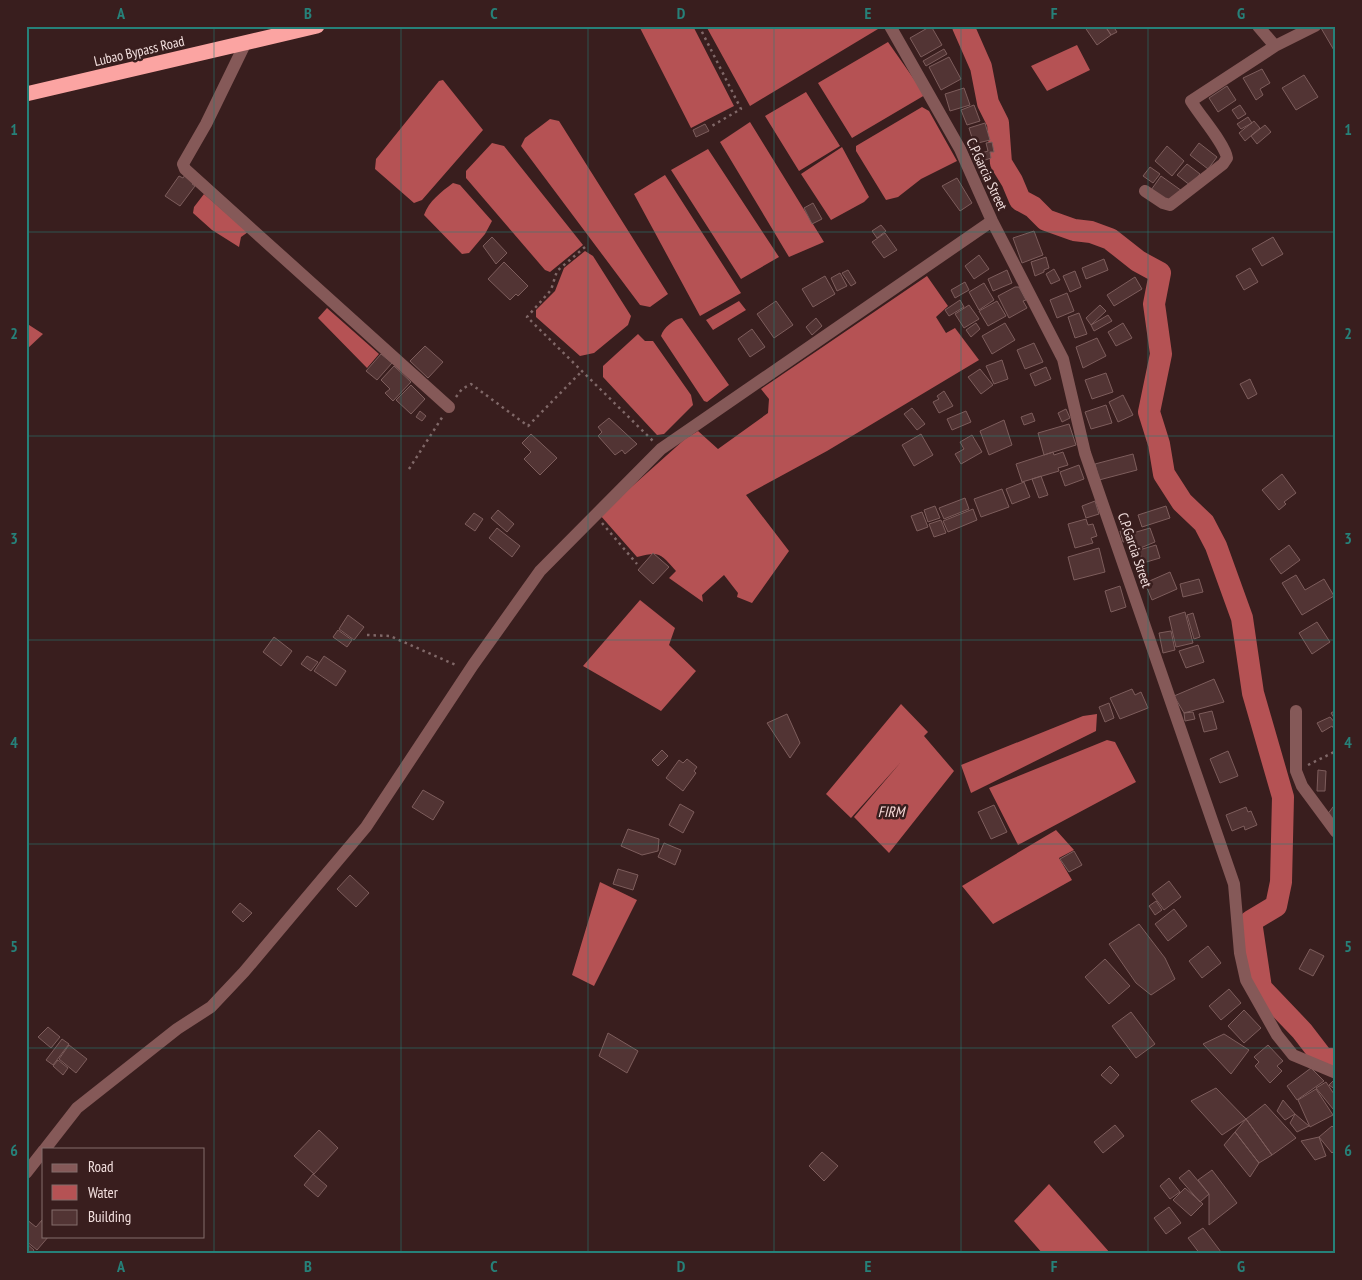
<svg xmlns="http://www.w3.org/2000/svg" width="1362" height="1280" font-family="'PT Sans Narrow',sans-serif">
	<style>
		.water { fill: #b55254 }
		.lines { fill: none; stroke-linecap: round; stroke-linejoin: round }
		.river { stroke: #b55254; stroke-width: 22 }
		.building { fill: #523434; stroke: #7d5d5c }
		.path { stroke: #806868; stroke-width: 2.5; stroke-dasharray: 2.5 4; stroke-linecap: butt }
		.minor { stroke: #855958; stroke-width: 12 }
		.highway { stroke: #fba4a2; stroke-width: 15 }
		.grid { fill: none; stroke: #268179; stroke-width: 1; stroke-opacity: 0.55 }
		.labels { text-anchor: middle; dominant-baseline: central; stroke-width: 5; stroke-linejoin: round; paint-order: stroke }
		.street-label { font-size: 14px; fill: #f3e0df; stroke: #391e1e }
		.water-label { font-size: 15px; font-style: italic; fill: #f6d9d8; stroke: #391e1e }
		.neatline { fill: none; stroke: #268179; stroke-width: 2 }
		.grid-label { font-size: 16px; text-anchor: middle; font-weight: bold; fill: #268179 }
	</style>
	<rect width="100%" height="100%" fill="#391e1e"/>
	<path class="water" d="M639,26h54l41,80 -43,22z
		M706,26h177l-133,80z
		M888,42l37,53 -73,43 -34,-55z
		M1077,45l13,25 -43,21 -16,-25z
		M443,80l40,50 -61,70 -8,3 -39,-34 1,-10 63,-78z
		M806,92l34,54 -41,25 -34,-55z
		M922,107l7,4 28,50 -36,18 -23,18 -12,3 -30,-49v-5z
		M550,119l9,2 109,173 -18,13 -10,-2 -119,-159 4,-8z
		M750,122l74,120 -35,15 -69,-115z
		M492,143l12,3 79,99 -33,27 -5,-2 -79,-92v-7z
		M842,147l27,50 -5,5 -33,18 -30,-46z
		M708,149l71,108 -38,22 -70,-109z
		M665,175l76,118 -41,23 -66,-122z
		M453,183l7,2 32,36 -7,13 -16,19 -7,1 -38,-39c5,-14 17,-23 29,-32z
		M204,194l44,38 -7,5 -2,10 -27,-17 -19,-17 1,-6z
		M585,251l8,5 38,60 -3,9 -34,28 -14,3 -44,-39v-7l19,-19 9,-23z
		M927,276l21,30 -12,11 10,16 9,-5 24,32 -152,91 -81,44 43,56 -37,52 -15,-6 1,-4 -14,-18 -22,20 1,7 -34,-24 7,-7c-16,-18 -16,-20 -39,-14l-37,-42 85,-76 13,-8 20,18 50,-36 1,-14 -8,-10z
		M739,301l7,9 -33,20 -7,-10z
		M327,308l52,46 -12,14 -49,-50z
		M682,318l47,67 -22,17 -3,-1 -43,-65c2,-8 13,-17 21,-18z
		M26,323l17,11 -17,16z
		M638,334l7,7h8l38,54 2,10 -29,29 -7,1 -54,-58v-11z
		M640,600l35,28 -6,17 27,26 -35,40 -78,-45z
		M901,704l27,28 -4,4 30,35 -65,82 -35,-36 47,-55 -50,56 -25,-24z
		M1097,714l-1,17 -125,62 -10,-28 122,-49z
		M1107,740l8,2 21,40 -118,63 -29,-57z
		M1056,830l18,20 -15,8 13,22 -79,44 -31,-38z
		M600,882l37,18 -43,86 -22,-11z
		M1049,1184l62,70h-68l-29,-33z"/>
	<g class="lines">
		<path class="river" d="M963,26l18,41 7,36 10,20 3,40 11,18 8,19 13,7 13,13 28,10 17,2 19,7 28,22 22,12 -6,31 7,50 -12,58 10,32 5,30 18,28 22,21 12,23 26,72 11,75 30,104 -2,85 -5,24 -25,15 10,67 41,43 20,26 14,3"/>
	</g>
	<path class="building" d="M931,26l11,19 -21,12 -11,-19z
		M1084,26h21l6,9 -14,10z
		M1105,26h8l4,6 -6,3z
		M1325,26h11l-1,26 -14,-24z
		M944,49l3,5 -21,12 -3,-5z
		M949,57l12,22 -20,11 -12,-23z
		M1262,69l8,14 -10,6 3,6 -7,5 -13,-22z
		M1304,75l14,22 -22,13 -14,-22z
		M1227,86l9,14 -18,12 -9,-14z
		M964,88l6,17 -20,6 -5,-17z
		M974,105l6,16 -13,4 -6,-15z
		M1240,105l6,9 -8,5 -6,-9z
		M1248,117l4,6 -11,6 -4,-5z
		M1254,121l6,7 -15,13 -6,-8z
		M985,123l5,17 -16,4 -5,-16z
		M705,124l4,7 -13,6 -3,-7z
		M1265,125l6,7 -14,12 -6,-8z
		M992,142l2,10h-4l1,6 -11,4 -2,-8 10,-3 -2,-8z
		M1199,143l18,14 -9,12 -18,-14z
		M1167,146l17,15 -12,15 -17,-15z
		M1187,164l13,10 -9,12 -14,-11z
		M1150,167l10,7 -7,9 -10,-7z
		M185,175l9,7 -2,2 3,2 -15,20 -15,-10 14,-20 4,2z
		M1161,176l21,15 -11,14 -20,-15z
		M957,178l15,25 -12,8 -18,-25z
		M813,203l9,16 -10,5 -8,-16z
		M881,225l5,6 -9,7 -5,-7z
		M1034,231l9,24 -21,8 -9,-25z
		M885,233l12,17 -13,8 -12,-16z
		M492,237l15,16 -11,11 -13,-18z
		M1273,237l10,17 -21,12 -10,-17z
		M979,255l10,14 -15,10 -9,-13z
		M1046,257l3,11 -5,2v2l-9,4 -4,-14z
		M1104,259l4,11 -22,9 -4,-11z
		M504,262l24,24 -10,10 -2,-2 -6,6 -22,-21z
		M1250,268l8,14 -14,8 -8,-14z
		M1054,269l6,11 -9,4 -5,-10z
		M848,270l8,13 -5,3 -9,-13z
		M1007,270l5,13 -19,8 -5,-12z
		M1075,271l6,16 -11,5 -7,-16z
		M840,273l7,13 -10,5 -6,-13z
		M825,276l10,18 -22,13 -11,-18z
		M1135,277l7,12 -28,17 -7,-11z
		M965,282l4,8 -14,8 -4,-8z
		M984,283l10,17 -15,10 -10,-18z
		M1015,287h4l7,13 -3,1 4,7 -18,10 -11,-22z
		M1067,293l7,18 -17,7 -7,-18z
		M960,300l4,7 -15,9 -4,-6z
		M776,301l17,24 -19,13 -17,-24z
		M997,301l9,15 -18,10 -9,-15z
		M969,305l10,14 -15,9 -9,-14z
		M1100,305l6,6 -15,14 -5,-7z
		M1079,313l8,21 -12,4 -7,-21z
		M1108,315l4,6 -18,10 -3,-6z
		M816,318l6,8 -10,9 -6,-8z
		M976,323l4,6 -9,8 -5,-7z
		M1005,323l10,17 -23,14 -10,-18z
		M1123,323l9,15 -16,8 -8,-14z
		M752,329l13,18 -15,10 -12,-18z
		M1097,338l9,18 -23,12 -7,-21z
		M1034,343l9,19 -18,7 -8,-19z
		M425,346l18,16 -15,16 -18,-17z
		M381,354l11,9 -15,17 -11,-9z
		M1002,360l6,19 -14,5 -8,-18z
		M394,366l17,16 -18,19 -8,-8 5,-4 -9,-9z
		M1046,367l5,12 -16,7 -5,-12z
		M980,369l13,16 -12,9 -13,-17z
		M1106,373l7,19 -21,7 -7,-19z
		M1250,379l7,15 -9,5 -8,-15z
		M411,385l14,14 -14,15 -15,-14z
		M944,391l9,15 -14,7 -6,-11 6,-3 -2,-3z
		M1123,395l10,20 -15,7 -9,-20z
		M1106,405l6,18 -21,6 -6,-17z
		M912,408l13,16 -8,6 -13,-16z
		M1066,409l4,9 -8,4 -4,-9z
		M420,411l6,5 -4,5 -6,-4z
		M966,411l5,11 -19,8 -5,-11z
		M1032,413l3,8 -11,4 -3,-8z
		M609,418l28,26 -12,10 -3,-4 -7,5 -17,-19 4,-4 -4,-5z
		M1004,420l8,25 -23,10 -9,-24z
		M1069,424l7,21 -32,10 -6,-22z
		M531,434l26,24 -17,17 -16,-16 7,-7 -9,-9z
		M921,434l12,21 -19,11 -12,-21z
		M972,435l10,17 -21,12 -6,-10 9,-5 -4,-7z
		M1053,452l1,3 9,-3 5,13 -10,3 1,3 -37,11 -6,-18z
		M1133,454l4,16 -38,10 -4,-16z
		M1079,465l5,14 -19,7 -5,-14z
		M1282,474l14,19 -12,9 2,2 -7,6 -17,-20z
		M1041,476l7,19 -9,3 -7,-19z
		M1024,482l6,15 -18,7 -6,-15z
		M1002,489l7,18 -28,10 -7,-18z
		M965,498l4,11 -25,10 -5,-11z
		M1095,501l4,13 -13,4 -4,-12z
		M935,506l5,12 -12,4 -4,-12z
		M1166,506l4,12 -28,9 -4,-12z
		M973,509l4,11 -29,12 -5,-11z
		M498,510l16,14 -7,8 -16,-14z
		M922,512l6,15 -11,4 -6,-15z
		M474,513l9,6 -8,12 -10,-7z
		M1086,519l2,6 5,-1 4,12 -6,2 2,5 -18,5 -7,-24z
		M941,520l5,13 -12,4 -5,-13z
		M497,528l23,18 -8,11 -23,-19z
		M1150,528l5,14 -17,7 -5,-16z
		M1130,529l3,10 -10,3 -3,-11z
		M1156,545l4,13 -17,5 -4,-13z
		M1289,545l11,15 -19,14 -11,-15z
		M1099,548l6,24 -31,8 -6,-23z
		M653,553l16,14 -16,17 -15,-14z
		M1170,572l7,17 -25,11 -7,-17z
		M1296,575l9,15 19,-11 10,17 -32,19 -20,-32z
		M1199,579l4,13 -20,5 -3,-13z
		M1120,586l6,21 -15,5 -6,-21z
		M1185,612l8,31 -17,4 -7,-30z
		M1193,613l7,24 -6,2 -7,-24z
		M348,615l16,12 -10,13 -15,-11z
		M1317,622l13,20 -18,12 -13,-21z
		M338,630l14,10 -5,7 -14,-10z
		M1171,631l4,19 -12,3 -4,-20z
		M274,637l18,14 -11,15 -18,-14z
		M1198,645l6,17 -18,6 -7,-17z
		M307,656l11,6 -7,9 -10,-7z
		M324,656l22,15 -10,15 -22,-15z
		M1214,679l10,23 -40,11 -10,-17z
		M1132,689l3,6 6,-3 7,16 -28,11 -10,-21z
		M1109,703l5,15 -9,4 -6,-15z
		M1336,710v11l-5,-8z
		M1212,711l5,18 -13,3 -5,-18z
		M1193,712l2,7 -10,2 -1,-8z
		M787,714l13,29 -10,15 -23,-35z
		M1330,717l6,7v8l-4,-6 -10,6 -5,-9z
		M662,750l6,6 -10,10 -6,-6z
		M1228,751l10,25 -18,7 -10,-24z
		M687,759l10,8 -3,4 2,2 -13,18 -17,-13 13,-18 4,3z
		M1318,770l8,1 -1,20h-8z
		M423,790l21,12 -11,18 -21,-13z
		M1336,803v19l-9,-7z
		M680,804l14,8 -11,21 -14,-8z
		M994,805l13,27 -16,7 -13,-27z
		M1246,807l2,5 3,-1 6,14 -12,5 -1,-4 -12,5 -6,-16z
		M628,829l31,10 -1,12 -16,4 -21,-9z
		M664,843l17,7 -6,15 -17,-8z
		M1074,851l8,14 -13,7 -9,-13z
		M618,869l20,6 -5,15 -20,-6z
		M350,875l19,18 -13,14 -19,-18z
		M1169,881l12,16 -17,13 -12,-16z
		M1156,901l6,9 -7,5 -6,-9z
		M240,903l12,10 -9,9 -11,-10z
		M1174,909l13,17 -19,15 -13,-17z
		M1139,924l26,34 10,21 -24,16 -15,-12 -27,-39z
		M1208,946l13,17 -19,15 -13,-17z
		M1310,949l14,7 -11,20 -14,-7z
		M1105,959l25,27 -21,18 -24,-27z
		M1229,989l12,14 -20,17 -12,-14z
		M1244,1010l17,18 -17,15 -16,-17z
		M1131,1012l24,32 -19,14 -24,-32z
		M48,1027l12,10 -9,11 -13,-11z
		M608,1033l30,18 -11,22 -28,-17z
		M1224,1034l25,16 -18,24 -28,-30z
		M62,1039l7,5 -16,21 -7,-5z
		M69,1045l18,14 -11,14 -17,-14z
		M1268,1045l15,16 -6,5 5,5 -12,12 -15,-17 4,-4 -5,-5z
		M58,1060l10,8 -5,7 -10,-9z
		M1110,1066l9,9 -8,9 -10,-9z
		M1311,1068l13,13 -27,19 -10,-14z
		M1336,1078v12l-7,-5z
		M1326,1082l10,15v11l-3,1 -17,-21z
		M1216,1088l30,31 -24,16 -31,-34z
		M1316,1089l17,26 -23,12 -12,-27z
		M1283,1100l12,14 -10,6 -8,-9z
		M1265,1104l31,34 -24,17 -26,-36z
		M1295,1114l14,12 -12,6 -7,-9z
		M1246,1119l26,36 -13,8 -24,-31z
		M1115,1125l9,11 -21,17 -9,-11z
		M1332,1126l4,4v19l-4,4 -13,-16z
		M319,1130l19,18 -24,26 -20,-18z
		M1235,1132l24,31 -9,14 -26,-32z
		M1319,1137l7,19 -11,4 -14,-19z
		M822,1152l16,14 -14,15 -15,-15z
		M1189,1170l20,24 -9,8 -21,-24z
		M1212,1170l25,33 -28,22v-31l-11,-14z
		M313,1174l14,12 -9,11 -14,-12z
		M1169,1178l11,14 -10,7 -10,-13z
		M1185,1188l18,16 -12,12 -18,-16z
		M1169,1207l12,16 -15,11 -12,-16z
		M26,1219l10,8 6,-7 2,16h5l-12,14 -11,-9z
		M1203,1228l18,24 -3,2h-18l-12,-16z
		M26,1243l8,7 -3,4h-5z"/>
	<g class="lines">
		<path class="path" d="M699,26l42,83 -31,18
			M585,247l-28,24 -6,19 -24,27 126,124
			M456,397l6,-8 9,-5 57,42 54,-55
			M409,469l34,-53
			M602,523l35,41
			M367,635l23,1 68,30
			M1308,765l28,-14"/>
		<path class="minor" d="M890,26l70,123 32,72 71,138 22,94 149,431 6,69 6,27 31,55 16,20 43,18
			M1258,26l17,20
			M246,42l-40,82 -23,40 2,5 264,238
			M1145,191l18,12 7,2 53,-41 4,-6c-2,-14 -27,-42 -36,-57l84,-55 40,-20
			M1296,711v60l6,15 34,46
			M45,1149l32,-41 100,-79 34,-22 33,-35 122,-145 107,-162 67,-94 121,-122 331,-228
			M26,1173l18,-23"/>
		<path class="highway" d="M26,94l291,-68"/>
	</g>
	<path class="grid" d="M214,26v1228M401,26v1228M588,26v1228M774,26v1228M961,26v1228M1148,26v1228M26,232h1310M26,436h1310M26,640h1310M26,844h1310M26,1048h1310"/>
	<g class="labels">
		<g class="street-label">
			<text transform="translate(139 51) rotate(-13)">Lubao Bypass Road</text>
			<text transform="translate(987 174) rotate(65)">C.P.Garcia Street</text>
			<text transform="translate(1135 550) rotate(71)">C.P.Garcia Street</text>
		</g>
		<g class="water-label">
			<text x="891" y="811">FIRM</text>
		</g>
	</g>
	<rect width="1362" height="1280" fill="none" stroke="#391e1e" stroke-width="55"/>
	<rect x="42" y="1148" width="162" height="90" fill="#391e1e" stroke="#836c6b"/>
	<rect x="52" y="1164" width="25" height="8" fill="#855958" stroke="#836c6b"/>
	<text x="88" y="1172" font-size="15" fill="#f3e0df">Road</text>
	<rect x="52" y="1185" width="25" height="15" fill="#b55254" stroke="#836c6b"/>
	<text x="88" y="1198" font-size="15" fill="#f3e0df">Water</text>
	<rect x="52" y="1210" width="25" height="15" fill="#523434" stroke="#836c6b"/>
	<text x="88" y="1222" font-size="15" fill="#f3e0df">Building</text>
	<rect x="28" y="28" width="1306" height="1224" class="neatline"/>
	<g class="grid-label">
		<text x="121" y="19">A</text>
		<text x="308" y="19">B</text>
		<text x="494" y="19">C</text>
		<text x="681" y="19">D</text>
		<text x="868" y="19">E</text>
		<text x="1054" y="19">F</text>
		<text x="1241" y="19">G</text>
		<text x="14" y="135">1</text>
		<text x="1348" y="135">1</text>
		<text x="14" y="339">2</text>
		<text x="1348" y="339">2</text>
		<text x="14" y="544">3</text>
		<text x="1348" y="544">3</text>
		<text x="14" y="748">4</text>
		<text x="1348" y="748">4</text>
		<text x="14" y="952">5</text>
		<text x="1348" y="952">5</text>
		<text x="14" y="1156">6</text>
		<text x="1348" y="1156">6</text>
		<text x="121" y="1272">A</text>
		<text x="308" y="1272">B</text>
		<text x="494" y="1272">C</text>
		<text x="681" y="1272">D</text>
		<text x="868" y="1272">E</text>
		<text x="1054" y="1272">F</text>
		<text x="1241" y="1272">G</text>
	</g>
</svg>
